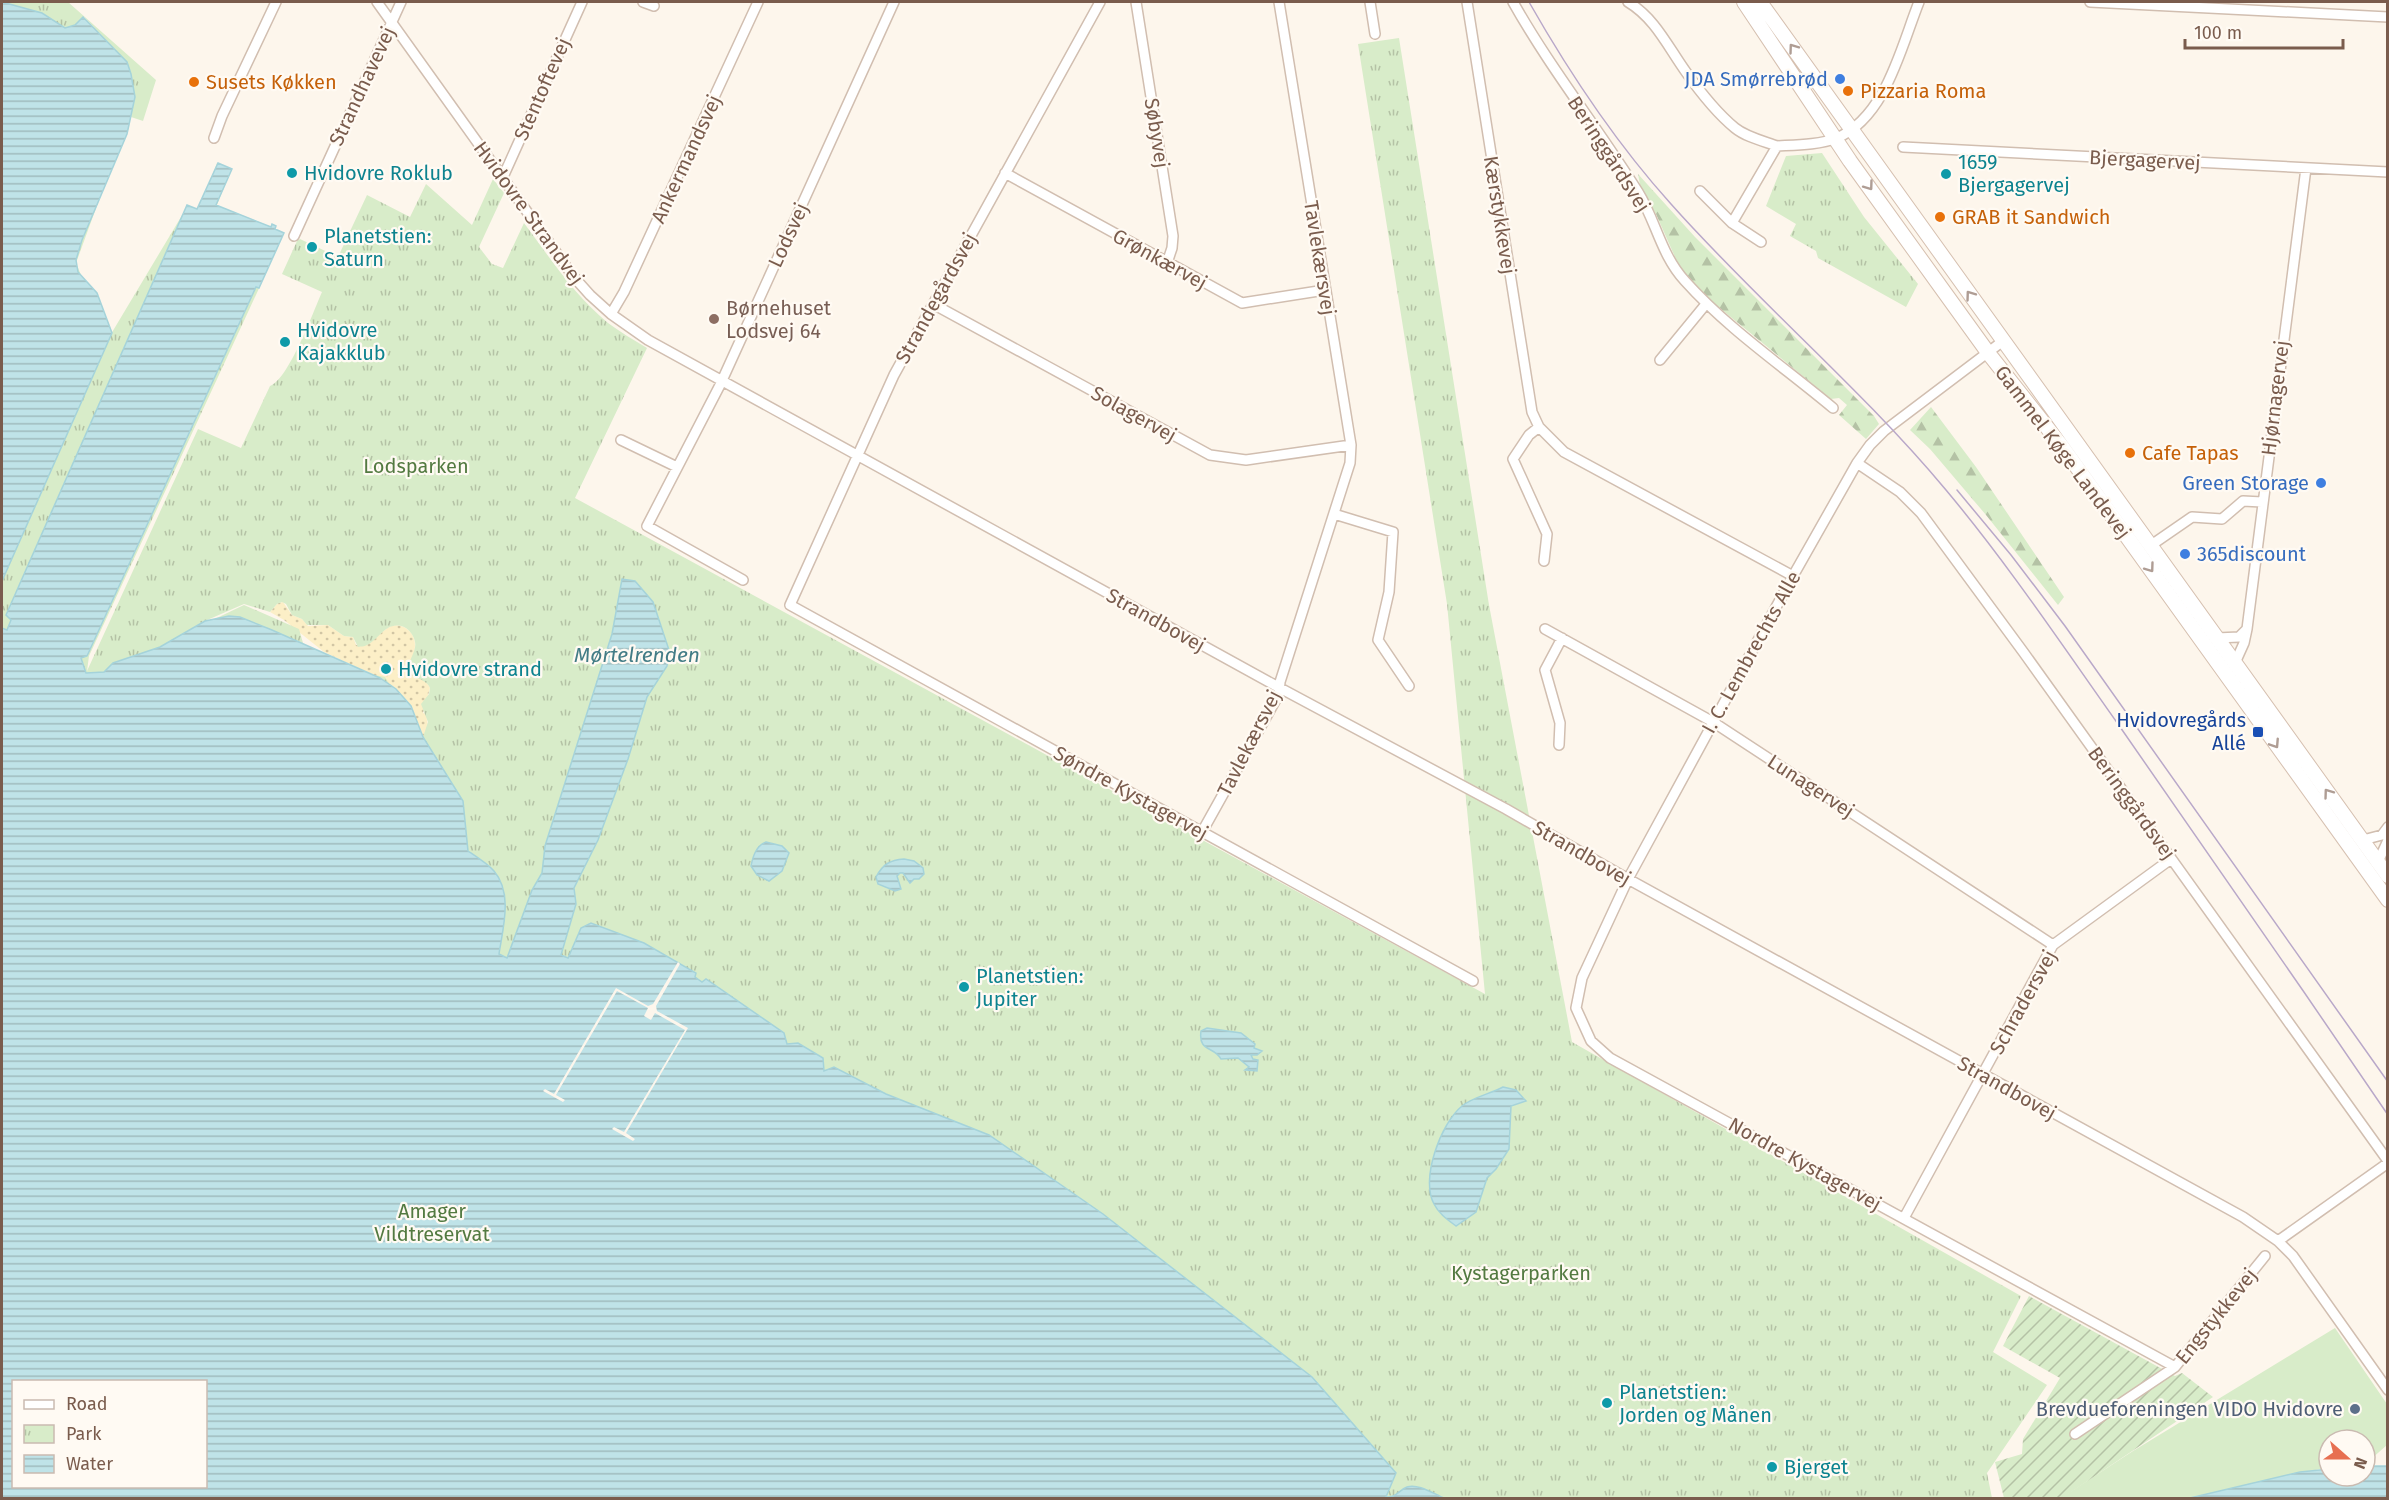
<svg xmlns="http://www.w3.org/2000/svg" width="2389" height="1500" font-family="'Fira Sans',sans-serif">
	<style>
		.grass { fill: #d8ecc9 }
		.forest { fill: url(#forest-firs) }
		.sand { fill: url(#sand-dots) }
		.park { fill: url(#park-tufts); fill-rule: evenodd }
		.garden { fill: url(#garden-furrows) }
		.water { fill: url(#water-rules); stroke: #a5d3da; stroke-width: 1.5; fill-rule: evenodd }
		.pier { fill: #fdf6ec }
		.lines { fill: none; stroke-linecap: round; stroke-linejoin: round }
		.minor-casing { stroke: #d1beb0; stroke-width: 12 }
		.secondary-casing { stroke: #d6c0b0; stroke-width: 16 }
		.minor { stroke: #fff; stroke-width: 9 }
		.secondary { stroke: #fff; stroke-width: 14 }
		.tram { stroke: #b9a8c9; stroke-width: 1.5 }
		.oneway { stroke: #af9d94 }
		.shop-dot { fill: #3f7fe0; stroke: #fffaf3; stroke-width: 2 }
		.food-dot { fill: #e8710a; stroke: #fffaf3; stroke-width: 2 }
		.culture-dot { fill: #0f9aa8; stroke: #fffaf3; stroke-width: 2 }
		.education-dot { fill: #8d6e63; stroke: #fffaf3; stroke-width: 2 }
		.transit-dot { fill: #1a4fb4; stroke: #fffaf3; stroke-width: 2 }
		.service-dot { fill: #5c6f8a; stroke: #fffaf3; stroke-width: 2 }
		.labels { text-anchor: middle; dominant-baseline: central; stroke-width: 4.5; stroke-linejoin: round; paint-order: stroke }
		.shop-label { font-size: 20px; fill: #366cbe; stroke: #fffaf3; text-anchor: end }
		.food-label { font-size: 20px; fill: #c56008; stroke: #fffaf3; text-anchor: start }
		.street-label { font-size: 20px; fill: #7a5c4d; stroke: #fffaf3 }
		.culture-label { font-size: 20px; fill: #0d838f; stroke: #fffaf3; text-anchor: start }
		.education-label { font-size: 20px; fill: #785e54; stroke: #fffaf3; text-anchor: start }
		.park-label { font-size: 20px; fill: #537a41; stroke: #fffaf3 }
		.transit-label { font-size: 20px; fill: #164399; stroke: #fffaf3; text-anchor: end }
		.service-label { font-size: 20px; fill: #4e5e75; stroke: #fffaf3; text-anchor: end }
		.water-label { font-size: 21px; font-style: italic; fill: #437c86; stroke: #fffaf3 }
	</style>
	<defs>
		<pattern id="forest-firs" width="22" height="20" patternUnits="userSpaceOnUse" patternTransform="scale(1.5)"><rect width="22" height="20" fill="#d8ecc9"/><path d="M5 1l3.5 6h-7zM16 11l3.5 6h-7z" fill="#b4c2a5"/></pattern>
		<pattern id="sand-dots" width="8" height="8" patternUnits="userSpaceOnUse" patternTransform="scale(1.5)"><rect width="8" height="8" fill="#fcefc7"/><path d="M2 2h.1M6 6h.1" fill="none" stroke="#d1c5a4" stroke-width="1.8" stroke-linecap="round"/></pattern>
		<pattern id="park-tufts" width="24" height="20" patternUnits="userSpaceOnUse" patternTransform="scale(1.5)"><rect width="24" height="20" fill="#d8ecc9"/><path d="M3 7l-1-3M5 7V3M7 7l1-3M15 17l-1-3M17 17v-4M19 17l1-3" fill="none" stroke="#b4c2a5"/></pattern>
		<pattern id="garden-furrows" width="10" height="10" patternUnits="userSpaceOnUse" patternTransform="scale(1.5)"><rect width="10" height="10" fill="#d8ecc9"/><path d="M-1 1l2-2M0 10L10 0M9 11l2-2" fill="none" stroke="#b4c2a5"/></pattern>
		<pattern id="water-rules" width="6" height="5" patternUnits="userSpaceOnUse" patternTransform="scale(1.5)"><rect width="6" height="5" fill="#bfe3e8"/><path d="M0 2.5h6" fill="none" stroke="#a0bbbe"/></pattern>
	</defs>
	<rect width="100%" height="100%" fill="#fdf6ec"/>
	<path class="grass" d="M2,2h66l88,78 -13,41 -12,-4 4,-21 -8,-34 -43,-45 -9,8z
		M2335,1328l52,76v41l-17,15 -5,1v-21h-36v27l-139,31h-129l72,-47z"/>
	<path class="forest" d="M1638,174l57,63 179,179 5,8 -13,15 -27,-24 8,-10 -8,-7 -8,1 -126,-103 -26,-30 -23,-52 -15,-24z
		M1931,407l45,60 88,130 -6,8 -72,-90 -56,-66 -20,-19z"/>
	<path class="sand" d="M283,602l9,13 10,4 6,7 20,-1 16,11 9,1 3,8c20,4 30,-31 51,-16 14,10 6,28 3,41 6,9 16,8 20,18l-7,25 3,1 2,12 -5,11 -12,-31 -31,-28 -56,-26 -40,-32 -14,-8 8,-9z"/>
	<path class="park" d="M2,2h9l12,7 7,-7h37l74,83 -65,178 32,76 79,-132 11,5 19,-49 14,7 -33,82 23,-45 43,17 -10,21 30,-13 -22,49 -18,-3 17,6 -172,372 -2,15 111,-242 43,19 29,-62c19,-7 43,-74 52,-94l-40,-18 15,-33 3,-2 38,18 29,-62 43,22 16,-33 46,41 21,-46 11,14 -25,54 13,17 11,4 21,-45c26,35 50,72 84,100 12,9 26,17 39,25l-72,150 910,496 -38,-390 -89,-560 41,-6 90,567 83,437 449,254 -28,56 54,33 -60,88 5,25h-548l-28,-12 24,12h-1438zM622,579l14,5 -93,288 2,-26 67,-212zM282,602l4,2 6,11 10,4 5,6h21l16,11 9,1 5,10c3,-1 6,0 9,-2 13,-6 19,-25 37,-18 6,3 10,9 11,15 2,10 -8,18 -5,28 3,10 16,8 20,18l-1,6 -8,10 7,18 -5,15 39,63 1,7 -78,-130 -54,-10 -26,-17 -6,-21 -55,-24 -63,30 24,-14 39,-17 26,8 7,-8zM14,1382h192v104h-192z
		M1822,153l42,64 54,67 -12,23 -88,-49 -2,-7 -26,-15 6,-12 -30,-18 20,-50z"/>
	<path class="garden" d="M2029,1296l146,80 7,-3 31,24 -151,101h-58l-9,-36 27,-8 1,-15 37,-61 -57,-32z"/>
	<path class="water" d="M2,2l40,11 23,15 10,-3 8,-8 44,45 4,12 4,23 -8,37 -45,106 -6,20 2,12 19,21 15,40 -110,248z
		M218,163l14,6 -16,36 55,22 1,-3 4,2 -1,3 9,4 -25,55 -3,-1 -169,369 -6,2 5,15 18,-1 9,-9 47,-16 45,-26 24,-5 11,1 32,13 108,48 16,11 15,17 12,31 40,64 5,50c9,6 20,13 26,20 19,22 9,57 5,83l8,4 25,-68 10,-17 3,-27 67,-212 10,-55 13,2 18,21 16,48 -2,16 -20,31 -19,62 -30,81 -24,48 2,16 -15,51 7,3 13,-30 10,-5 53,20 52,30 -1,4 7,5 4,-3 78,54 3,11 11,-1 25,15 1,13 10,-4 52,27 103,41 114,79 209,163 84,96 -10,24c10,1 13,-7 21,-10 11,-4 27,7 37,11h-1442v-870l5,2 4,-10 -5,-5 181,-410 10,4zM14,1382h192v104h-192z
		M766,842l16,4 7,7 -7,18 -13,10 -12,-6 -6,-9c2,-10 5,-20 15,-24z
		M904,859l10,2 9,7 1,6 -5,5h-5l-4,4 -7,-10h-3l-3,3 4,13 -6,2 -17,-7 -2,-7c7,-13 14,-17 28,-18z
		M1207,1028l34,5 14,11 -1,4 8,3 -5,4h-6l2,4 5,1 -1,11 -12,-1 4,-3 -11,-9 -17,1c-7,-13 -23,-7 -20,-28z
		M1503,1087l13,3 10,11 -15,5 -2,43 -13,20 -9,9 -11,34 -20,14c-8,-6 -17,-12 -22,-22 -14,-25 7,-81 28,-98 11,-9 28,-12 41,-19z
		M2365,1466h22v32h-197l110,-26 29,-3v7h36z"/>
	<path class="pier" d="M678,962l2,2 -24,42 1,5 31,17 -62,105 9,6 -2,2 -21,-12 2,-2 10,5 61,-102 -30,-17 -4,7 -7,-4 4,-8 -31,-17 -61,104 9,5 -2,2 -20,-11 2,-2 9,5 62,-106 32,18 5,-2z"/>
	<g class="lines">
		<defs>
			<path id="minor" d="M377,2l196,274 17,19 21,19 37,26 632,348 226,121 122,70 615,338 35,24 15,15 95,134
				M643,2l11,4
				M1100,2l-206,373 -104,230 683,376
				M1136,2l37,234 -1,12 -5,15
				M1370,2l5,32
				M1467,2l65,410 7,15 25,25 229,124
				M1513,2c37,66 85,126 125,190 18,29 23,63 47,89 43,48 99,86 148,127
				M1628,2c27,16 40,45 58,70 12,17 32,42 49,56 11,9 28,13 42,18
				M2090,2l298,15
				M214,138l8,-22 54,-114
				M1903,147l485,25
				M1005,173l237,130 83,-13
				M503,177l79,-175
				M1700,191l32,32 29,19
				M1732,223l45,-77c19,-1 42,-1 60,-8 49,-21 64,-91 82,-136
				M294,236l107,-234
				M933,304l277,151 36,5 105,-15
				M611,314l13,-22 134,-290
				M2003,341l-119,90 -14,14 -13,18 -64,113 -165,303 -46,99 -6,30 15,33 19,17 565,309
				M1660,360l46,-56
				M1539,427l-10,8 -16,24 34,75 -3,27
				M621,440l56,27
				M1857,463l43,29 21,21 103,140 364,508
				M1334,514l59,18 -4,60 -11,48 31,46
				M2150,546l42,-29 30,2 21,-18 19,1
				M743,580l-96,-54 73,-141 174,-383
				M1545,629l168,93 340,223
				M2217,638l22,-1 8,-8
				M2235,663l9,-20 3,-14 59,-461
				M1559,745l1,-22 -15,-53 17,-32
				M1202,832l77,-138 1,-12 70,-219 1,-18 -72,-443
				M2363,840l19,-5 6,-8
				M2378,862l10,-22
				M1904,1218l149,-273 118,-86
				M2278,1241l110,-78
				M2075,1434l100,-67 90,-111"/>
			<path id="secondary" d="M1744,2l106,159 95,132 44,61 72,91 327,455
				M1760,2l628,874"/>
		</defs>
		<use href="#minor" class="minor-casing"/>
		<use href="#secondary" class="secondary-casing"/>
		<use href="#minor" class="minor"/>
		<use href="#secondary" class="secondary"/>
		<path class="tram" d="M1529,2c41,72 87,141 142,202 88,99 190,184 275,286 62,74 116,155 172,234 91,130 181,260 270,391
			M1957,490l54,65 54,71 323,456"/>
	</g>
	<defs><path id="oneway-chevron" d="M-2-3.5L2.5 0L-2 3.5" fill="none" stroke-width="1.6" stroke-linecap="round" stroke-linejoin="round" transform="scale(1.5)"/></defs>
	<g class="oneway">
		<use href="#oneway-chevron" transform="translate(1793 48) rotate(-126)"/>
		<use href="#oneway-chevron" transform="translate(1869 186) rotate(54)"/>
		<use href="#oneway-chevron" transform="translate(1970 295) rotate(-126)"/>
		<use href="#oneway-chevron" transform="translate(2150 568) rotate(54)"/>
		<use href="#oneway-chevron" transform="translate(2275 744) rotate(57)"/>
		<use href="#oneway-chevron" transform="translate(2328 793) rotate(-126)"/>
	</g>
	<g class="shop-dot">
		<circle cx="1840" cy="79" r="6"/>
		<circle cx="2321" cy="483" r="6"/>
		<circle cx="2185" cy="554" r="6"/>
	</g>
	<g class="food-dot">
		<circle cx="194" cy="82" r="6"/>
		<circle cx="1848" cy="91" r="6"/>
		<circle cx="1940" cy="217" r="6"/>
		<circle cx="2130" cy="453" r="6"/>
	</g>
	<g class="culture-dot">
		<circle cx="292" cy="173" r="6"/>
		<circle cx="1946" cy="174" r="6"/>
		<circle cx="312" cy="247" r="6"/>
		<circle cx="285" cy="342" r="6"/>
		<circle cx="386" cy="669" r="6"/>
		<circle cx="964" cy="987" r="6"/>
		<circle cx="1607" cy="1403" r="6"/>
		<circle cx="1772" cy="1467" r="6"/>
	</g>
	<circle class="education-dot" cx="714" cy="319" r="6"/>
	<rect class="transit-dot" x="2252" y="726" width="12" height="12" rx="3"/>
	<circle class="service-dot" cx="2355" cy="1409" r="6"/>
	<g class="labels">
		<g class="shop-label">
			<text x="1828" y="79">JDA Smørrebrød</text>
			<text x="2309" y="483">Green Storage</text>
			<text x="2197" y="554" text-anchor="start">365discount</text>
		</g>
		<g class="food-label">
			<text x="206" y="82">Susets Køkken</text>
			<text x="1860" y="91">Pizzaria Roma</text>
			<text x="1952" y="217">GRAB it Sandwich</text>
			<text x="2142" y="453">Cafe Tapas</text>
		</g>
		<g class="street-label">
			<text transform="translate(362 86) rotate(-65)">Strandhavevej</text>
			<text transform="translate(542 89) rotate(-66)">Stentoftevej</text>
			<text transform="translate(1157 133) rotate(81)">Søbyvej</text>
			<text transform="translate(1609 154) rotate(57)">Beringgårdsvej</text>
			<text transform="translate(686 159) rotate(-65)">Ankermandsvej</text>
			<text transform="translate(2145 160) rotate(3)">Bjergagervej</text>
			<text transform="translate(529 213) rotate(54)">Hvidovre Strandvej</text>
			<text transform="translate(1500 215) rotate(81)">Kærstykkevej</text>
			<text transform="translate(788 235) rotate(-65)">Lodsvej</text>
			<text transform="translate(1320 258) rotate(81)">Tavlekærsvej</text>
			<text transform="translate(1160 259) rotate(29)">Grønkærvej</text>
			<text transform="translate(936 298) rotate(-61)">Strandegårdsvej</text>
			<text transform="translate(2275 398) rotate(-83)">Hjørnagervej</text>
			<text transform="translate(1134 414) rotate(29)">Solagervej</text>
			<text transform="translate(2063 452) rotate(53)">Gammel Køge Landevej</text>
			<text transform="translate(1156 620) rotate(29)">Strandbovej</text>
			<text transform="translate(1751 652) rotate(-61)">I. C. Lembrechts Alle</text>
			<text transform="translate(1249 743) rotate(-63)">Tavlekærsvej</text>
			<text transform="translate(1811 786) rotate(33)">Lunagervej</text>
			<text transform="translate(1131 793) rotate(29)">Søndre Kystagervej</text>
			<text transform="translate(2132 803) rotate(54)">Beringgårdsvej</text>
			<text transform="translate(1582 853) rotate(30)">Strandbovej</text>
			<text transform="translate(2023 1002) rotate(-61)">Schradersvej</text>
			<text transform="translate(2007 1088) rotate(29)">Strandbovej</text>
			<text transform="translate(1805 1164) rotate(29)">Nordre Kystagervej</text>
			<text transform="translate(2216 1316) rotate(-51)">Engstykkevej</text>
		</g>
		<g class="culture-label">
			<text x="1958" y="162">1659<tspan x="1958" dy="23">Bjergagervej</tspan></text>
			<text x="304" y="173">Hvidovre Roklub</text>
			<text x="324" y="236">Planetstien:<tspan x="324" dy="23">Saturn</tspan></text>
			<text x="297" y="330">Hvidovre<tspan x="297" dy="23">Kajakklub</tspan></text>
			<text x="398" y="669">Hvidovre strand</text>
			<text x="976" y="976">Planetstien:<tspan x="976" dy="23">Jupiter</tspan></text>
			<text x="1619" y="1392">Planetstien:<tspan x="1619" dy="23">Jorden og Månen</tspan></text>
			<text x="1784" y="1467">Bjerget</text>
		</g>
		<g class="education-label">
			<text x="726" y="308">Børnehuset<tspan x="726" dy="23">Lodsvej 64</tspan></text>
		</g>
		<g class="park-label">
			<text x="416" y="466">Lodsparken</text>
			<text x="432" y="1211">Amager<tspan x="432" dy="23">Vildtreservat</tspan></text>
			<text x="1521" y="1273">Kystagerparken</text>
		</g>
		<g class="transit-label">
			<text x="2246" y="720">Hvidovregårds<tspan x="2246" dy="23">Allé</tspan></text>
		</g>
		<g class="service-label">
			<text x="2343" y="1409">Brevdueforeningen VIDO Hvidovre</text>
		</g>
		<g class="water-label">
			<text x="637" y="655">Mørtelrenden</text>
		</g>
	</g>
	<rect width="2389" height="1500" fill="none" stroke="#7a5c4d" stroke-width="6"/>
	<rect x="12" y="1380" width="195" height="108" fill="#fffaf3" stroke="#cabbb1" stroke-width="1.5"/>
	<rect x="24" y="1400" width="30" height="9" fill="#ffffff" stroke="#cabbb1" stroke-width="1.5"/>
	<text x="66" y="1410" font-size="18" fill="#7a5c4d">Road</text>
	<rect x="24" y="1425" width="30" height="18" fill="url(#park-tufts)" stroke="#cabbb1" stroke-width="1.5"/>
	<text x="66" y="1440" font-size="18" fill="#7a5c4d">Park</text>
	<rect x="24" y="1455" width="30" height="18" fill="url(#water-rules)" stroke="#cabbb1" stroke-width="1.5"/>
	<text x="66" y="1470" font-size="18" fill="#7a5c4d">Water</text>
	<g transform="translate(2347 1458) rotate(111)"><circle r="28" fill="#fffaf3" stroke="#cabbb1" stroke-width="1.5"/>
	<path d="M0-4.5L10 22L0 15L-10 22Z" fill="#e76f51"/>
	<text y="-9" font-size="16" font-weight="bold" text-anchor="middle" fill="#7a5c4d">N</text>
	</g>
	<path d="M2185 39v9h158v-9" fill="none" stroke="#7a5c4d" stroke-width="3"/>
	<text x="2194" y="39" font-size="18" fill="#7a5c4d" stroke="#fffaf3" stroke-width="4.5" paint-order="stroke">100 m</text>
</svg>
